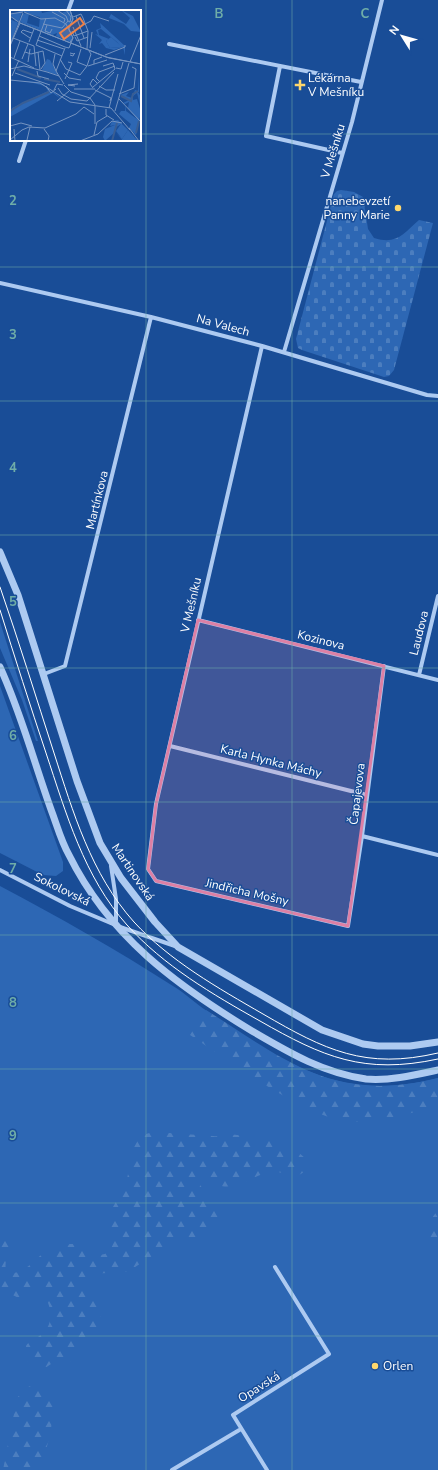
<svg xmlns="http://www.w3.org/2000/svg" width="438" height="1470" font-family="'Nunito Sans',sans-serif">
	<style>
		.green { fill: #2d67b4 }
		.forest { fill: url(#forest-firs) }
		.cemetery { fill: url(#cemetery-stones) }
		.lines { fill: none; stroke-linecap: round; stroke-linejoin: round }
		.minor { stroke: #adcaf1; stroke-width: 4 }
		.tertiary { stroke: #adcaf1; stroke-width: 7 }
		.tram { stroke: #fff; stroke-width: 1 }
		.marked { fill: #dd80a5; fill-opacity: 0.2; stroke: #dd80a5; stroke-width: 3; stroke-linejoin: round }
		.grid { fill: none; stroke: #6fada8; stroke-width: 1; stroke-opacity: 0.55 }
		.poi-dot { fill: #ffd86c; stroke: #194d97; stroke-width: 1.5 }
		.labels { text-anchor: middle; dominant-baseline: central; stroke-width: 3; stroke-linejoin: round; paint-order: stroke }
		.poi-label { font-size: 12px; fill: #fff; stroke: #194d97; text-anchor: start }
		.street-label { font-size: 12px; fill: #fff; stroke: #194d97 }
		.inset-river { fill: none; stroke: #395e94; stroke-width: 2 }
		.inset-road { fill: none; stroke: #7594c1; stroke-width: 1 }
		.view { fill: #ee8249; fill-opacity: 0.15; stroke: #ee8249; stroke-width: 2 }
		.inset-edge { fill: none; stroke: #fff; stroke-width: 2 }
		.grid-label { font-size: 13px; text-anchor: middle; font-weight: bold; fill: #6fada8; stroke: #194d97; stroke-width: 3; stroke-linejoin: round; paint-order: stroke }
	</style>
	<defs>
		<pattern id="forest-firs" width="22" height="20" patternUnits="userSpaceOnUse"><rect width="22" height="20" fill="#2d67b4"/><path d="M5 1l3.5 6h-7zM16 11l3.5 6h-7z" fill="#4c7ebf"/></pattern>
		<pattern id="cemetery-stones" width="16" height="16" patternUnits="userSpaceOnUse"><rect width="16" height="16" fill="#2d67b4"/><path d="M2 7V4a2 2 0 0 1 4 0v3zM10 15v-3a2 2 0 0 1 4 0v3z" fill="#4c7ebf"/></pattern>
	</defs>
	<rect width="100%" height="100%" fill="#194d97"/>
	<path class="green" d="M0,622l38,119h-2l-14,-41 -22,-52z
		M0,686l63,176v9l-7,5 -13,-1 -43,-22z
		M0,886c59,31 117,64 173,100 12,7 22,17 34,25 79,53 132,92 231,67v392h-438z"/>
	<path class="forest" d="M206,1010c82,52 130,94 232,68v28c-28,7 -58,17 -86,16 -45,-2 -123,-62 -162,-87z
		M155,1132c19,1 38,3 58,4 8,1 16,-2 24,-1 16,0 62,11 70,26 5,8 -5,13 -11,15 -9,0 -17,-6 -27,-4 -23,6 -42,27 -63,4l-7,7c7,13 23,23 18,39l-24,18 -15,-1 -49,32c-13,4 -40,-2 -48,12l1,6 12,10 8,13 -4,13 -29,38 -5,2 -10,-3 -12,8 -10,-2 -5,-8 -1,-14c3,-5 7,-6 12,-9 18,-11 14,-31 4,-46h-9l-10,9 -23,-11v-53l9,2c6,11 -6,20 -3,32 14,10 27,-10 38,-17 8,-4 20,-10 29,-9 11,2 25,18 36,7 9,-10 0,-21 0,-32 1,-11 12,-23 16,-33 5,-14 4,-32 12,-44 4,-7 10,-9 18,-10z
		M438,1211v38l-2,1 -6,-5c-1,-12 -3,-25 8,-34z
		M35,1384c10,1 15,9 19,17 -2,24 -4,48 -18,69h-33l14,-72 9,-10z"/>
	<path class="cemetery" d="M341,190l13,2 9,5 5,32 6,9c23,7 29,-4 45,-18l14,3 -39,147 -5,6 -5,1 -82,-27 -4,-2 -2,-9 38,-145 3,-3z"/>
	<g class="lines">
		<path class="minor" d="M68,11l4,-11
			M169,44l192,38
			M280,66l-14,70 76,17
			M19,161l7,-21
			M0,283l151,34 111,29 165,49 11,1
			M262,346l-106,458 -8,65 8,12 192,45 14,-90 22,-170
			M284,352l68,-230 30,-122
			M198,620l240,60
			M44,674l21,-8 86,-349
			M419,675l19,-79
			M170,746l197,49
			M362,836l76,19
			M111,866l5,33v25
			M0,870l70,36 43,18
			M120,927l55,19
			M172,1470l69,-41
			M267,1470l-34,-55 96,-61 -54,-87"/>
		<path class="tertiary" d="M0,552l18,43 59,186 23,62 21,35 34,44 23,25 144,83 41,14 15,2h32l28,-4
			M0,667c22,48 35,99 53,148 5,14 9,28 16,40 40,81 107,130 183,176 36,21 71,42 114,48 24,2 49,-4 72,-9"/>
		<path class="tram" d="M0,587c19,55 36,110 54,166 19,59 37,121 80,169 36,39 84,66 129,92 62,36 102,56 175,39
			M0,610c15,48 30,95 46,143 20,60 38,124 81,172 37,41 85,69 133,96 63,36 104,54 178,38"/>
	</g>
	<path class="marked" d="M198,620l186,46 -36,260 -192,-45 -8,-12 8,-65z"/>
	<path class="grid" d="M146,0v1470M292,0v1470M0,134h11M140,134h298M0,267h438M0,401h438M0,535h438M0,668h438M0,802h438M0,935h438M0,1069h438M0,1203h438M0,1336h438"/>
	<g class="poi-dot">
		<path d="M298 79h4v4h4v4h-4v4h-4v-4h-4v-4h4z"/>
		<circle cx="398" cy="208" r="4"/>
		<circle cx="375" cy="1366" r="4"/>
	</g>
	<g class="labels">
		<g class="poi-label">
			<text x="308" y="78">Lékárna<tspan x="308" dy="14">V Mešníku</tspan></text>
			<text x="390" y="201" text-anchor="end">nanebevzetí<tspan x="390" dy="14">Panny Marie</tspan></text>
			<text x="383" y="1366">Orlen</text>
		</g>
		<g class="street-label">
			<text transform="translate(333 151) rotate(-73)">V Mešníku</text>
			<text transform="translate(223 325) rotate(15)">Na Valech</text>
			<text transform="translate(97 500) rotate(-76)">Martínkova</text>
			<text transform="translate(191 605) rotate(-77)">V Mešníku</text>
			<text transform="translate(419 633) rotate(-76)">Laudova</text>
			<text transform="translate(321 640) rotate(14)">Kozinova</text>
			<text transform="translate(271 761) rotate(14)">Karla Hynka Máchy</text>
			<text transform="translate(357 794) rotate(-83)">Čapajevova</text>
			<text transform="translate(133 872) rotate(56)">Martinovská</text>
			<text transform="translate(62 889) rotate(26)">Sokolovská</text>
			<text transform="translate(247 892) rotate(13)">Jindřicha Mošny</text>
			<text transform="translate(259 1387) rotate(-32)">Opavská</text>
		</g>
	</g>
	<g transform="translate(10 10)">
		<rect width="131" height="131" fill="#194d97"/>
		<path d="M5,0h26l1,3 14,-3 5,3 9,-3 3,7 -5,11 4,10 -1,4 -15,-6 1,-3 -5,2 -32,-13 2,-8 5,-1 -3,-1h-2l-3,9h-3l2,2 -8,22v-21l2,-2 -2,1v-4l6,3 -6,-8 10,-2zM19,4l11,3 -1,10 -12,-4zM101,27l9,8 1,2 -11,1 -4,-7zM37,49l3,1 8,15 -16,-5zM108,110l10,10 -6,9 -6,-8 5,-7 -6,4v-3l-5,1 2,-5z" fill="#2d67b4" fill-rule="evenodd"/>
		<path d="M111,0l12,6 8,16 -10,-1 -7,-7 -15,-6 2,-4 15,10 4,-6zM90,13l25,23v9l-2,-8 -9,3 -8,-2 -4,-5 -3,1 3,-4 -7,-6 3,1 -2,-5 5,-2zM91,19l16,13 4,5 -11,1 -4,-7 3,-2 -10,-4 -1,-5zM129,66v16h-1l3,5v11l-4,-15 -4,3v4l4,-1 4,13 -5,23 -7,-7 2,-4 -12,-10 2,-3h4v-6l1,6 11,8 -9,-11 1,-6 -4,2 -2,-1 6,-3 -9,-5 9,-3 -3,4 6,2 3,-8 3,1zM15,71l11,1 7,2 4,3 3,6 3,-2 8,8 -8,-6 -43,24 2,-9 36,-17 -3,-5zM105,115v7l-9,8 6,1h-7l-2,-4 2,-8zM118,120l10,11h-8l2,-3 -2,3h-7l-8,-10 7,8z" fill="#2d67b4" fill-rule="evenodd"/>
		<path class="inset-river" d="M7,59l24,9M34,69l16,3M111,86l10,5 2,-7 5,-3M0,101l13,-8 26,-11M126,123l3,-12M102,131l5,-18"/>
		<path class="inset-road" d="M47,0l9,6 2,5M56,0l5,7 -1,5 -2,-1M14,2l17,7 14,-1 11,6 7,14 -4,10 -4,-1M42,2l13,7 -1,3M0,4l13,-2M0,6l10,7 86,34 35,7M66,6l8,22M84,6l15,5M63,7l8,-3 2,4 5,13 -1,18M33,14l19,4 6,-7M75,14l6,-3 3,-5M37,15l-2,6 5,2 2,-4M63,17l8,19M58,19l5,-10 -3,-9M62,21l2,5 14,-5M29,26l26,11M65,27l2,4 11,-4M3,28l21,8M20,28l-9,-6 2,-2 9,3M27,30l27,9M19,32l5,-13M60,32l3,-4 -4,-9 4,-10 -3,-9M0,35l13,-32M26,35l10,-27M26,35l26,11M0,36l10,-23 89,35 32,6M24,36l2,20M80,38l2,-16M71,39l-4,13 10,4M15,42l6,2 12,-3M28,42l2,18M45,44l-2,10 3,7M60,45l3,1 1,-2 1,-1 -1,1 -4,-1M95,45l20,-8v-2M0,47l24,11M4,48l6,-17M12,49l6,-15M50,49l6,10 14,6 7,-9 4,-12 -2,-3M18,52l2,-13M120,52l11,-27M84,54v-4l8,-3M78,56l19,-6M106,58l5,1 2,-7M0,59l14,-3 23,6 12,4 5,8M31,59l4,-6 -2,-12M27,61l1,5 11,3M5,63l35,12M54,63l5,5 12,2M2,66l7,-16M49,66l-3,-5 9,-23M55,69l7,-16 -4,-1M0,70l30,3 30,19 41,6 19,22M90,72l-4,-4 3,-6 16,-6M54,75l7,7 19,6 5,7M36,76l5,7 5,-4M65,76l-7,-1 10,-1M89,76l7,4h9M83,77l22,-18 -2,-6 -10,3M48,78l4,6 9,5 16,2 27,-29M83,78l-3,-4 3,-5 4,4M64,79h21M44,80l3,-6 6,1M85,80l16,8 -1,3M109,84l15,-6 2,-19 -4,-2M109,89l22,23M47,91l12,-10M85,96v18M99,98l9,-34M96,99v6l8,5M105,101l14,-48M0,116l11,-3 11,3M119,118l10,13M4,119l1,12M34,119l5,7 -1,5M84,125l3,-13 10,-6M0,130l12,-10 7,-3 16,1 31,-14 8,-7 10,7M17,130l3,-13M70,131l18,-7 14,-13 10,2"/>
		<path class="view" d="M70,8l4,6 -20,15 -4,-6z"/>
		<rect width="131" height="131" class="inset-edge"/>
	</g>
	<g class="grid-label">
		<text x="219" y="18">B</text>
		<text x="365" y="18">C</text>
		<text x="13" y="205">2</text>
		<text x="13" y="339">3</text>
		<text x="13" y="472">4</text>
		<text x="13" y="606">5</text>
		<text x="13" y="740">6</text>
		<text x="13" y="873">7</text>
		<text x="13" y="1007">8</text>
		<text x="13" y="1140">9</text>
	</g>
	<g transform="translate(402 36) rotate(307)" stroke="#194d97" stroke-width="3" paint-order="stroke">
	<path d="M0-3L7 15L0 10L-7 15Z" fill="#ffffff"/>
	<text y="-6" font-size="11" font-weight="bold" text-anchor="middle" fill="#ffffff">N</text>
	</g>
</svg>
